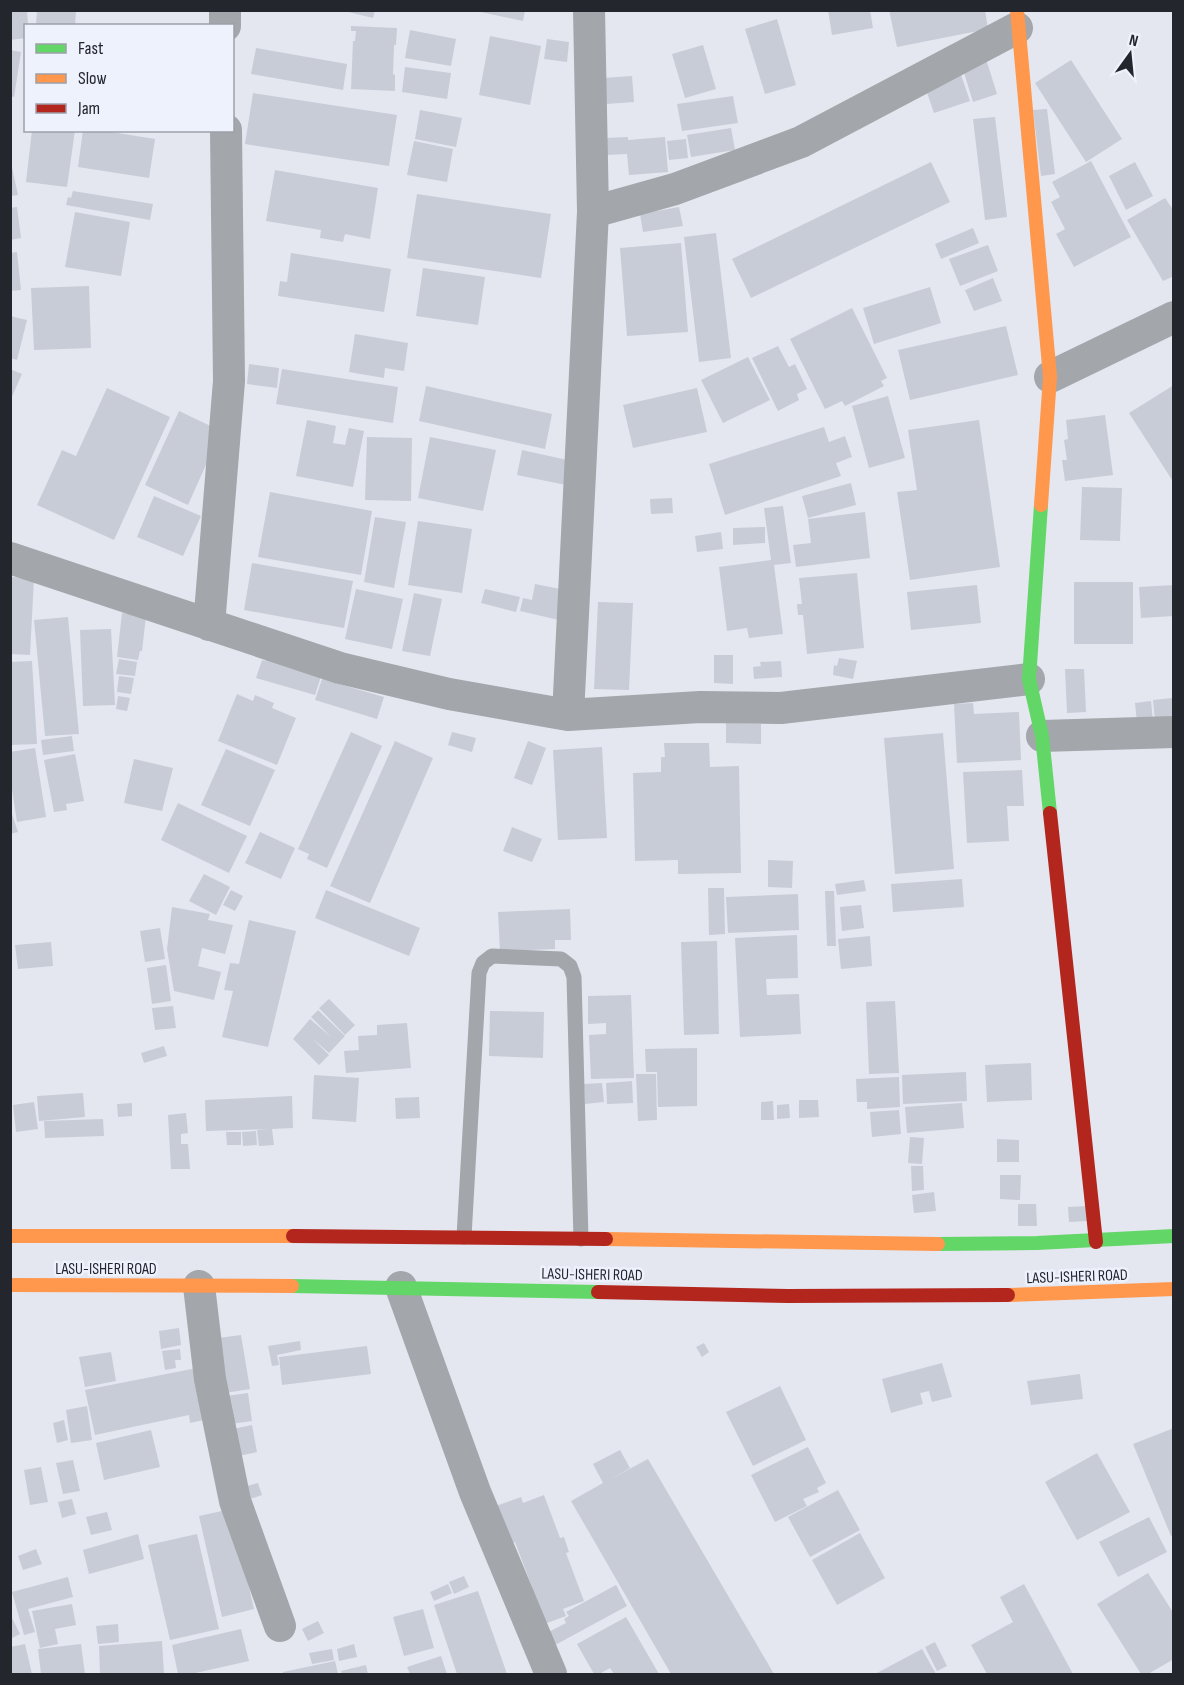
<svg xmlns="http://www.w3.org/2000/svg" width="1184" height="1685" font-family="'Sofia Sans Condensed',sans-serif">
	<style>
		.building { fill: #c7ccd6 }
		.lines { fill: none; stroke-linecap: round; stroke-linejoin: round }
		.lane { stroke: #a3a6aa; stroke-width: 15 }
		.street { stroke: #a3a6aa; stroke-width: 32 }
		.fast { stroke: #63d668; stroke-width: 14 }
		.slow { stroke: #ff974d; stroke-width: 14 }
		.jam { stroke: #b3261e; stroke-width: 14 }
		.labels { text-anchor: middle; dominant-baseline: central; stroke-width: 5; stroke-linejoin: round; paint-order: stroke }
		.street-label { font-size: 16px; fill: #23262c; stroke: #eef2fd }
	</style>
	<rect width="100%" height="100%" fill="#e4e7f0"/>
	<path class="building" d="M10,10h17l1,16h-2v12l-16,2z
		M37,10h39l-1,16h-39z
		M340,10h35l-2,8z
		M471,10h54l-2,11z
		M828,10h42l3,18 -41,7z
		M889,10h96l3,19 -91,18z
		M777,19l19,66 -31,9 -20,-65z
		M351,26l46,2 -1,17h-2l-1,29 2,1v16l-44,-2 2,-48h2l1,-10h-5z
		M410,30l46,9 -5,27 -46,-8z
		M490,36l51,10 -11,59 -51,-10z
		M547,39l22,3 -2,20 -23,-3z
		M703,45l13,44 -31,9 -13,-44z
		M256,48l91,16 -4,26 -92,-16z
		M10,50l11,2 -7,45 -4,-1z
		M986,59l11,35 -24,8 -11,-36z
		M1071,60l51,79 -36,23 -51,-79z
		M405,67l46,6 -4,26 -45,-7z
		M960,72l10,29 -36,12 -10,-29z
		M632,76l2,26 -28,2 -3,-26z
		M253,93l144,22 -8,51 -144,-22z
		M733,96l5,27 -56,8 -5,-27z
		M1047,109l8,65 -14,2 -8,-66z
		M420,110l42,8 -6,29 -41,-8z
		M995,117l12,100 -22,3 -12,-101z
		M731,128l4,22 -44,7 -4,-22z
		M32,130h43l-8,57 -41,-5z
		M83,130h16l56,9 -6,39 -71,-11z
		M628,137v3l37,-3 3,35 -39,3 -2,-21 -21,1 -1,-17z
		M686,139l2,19 -19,2 -2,-19z
		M414,141l39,8 -6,33 -40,-7z
		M10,158l8,37 -8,1z
		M1091,161l40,76 -57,30 -18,-33 9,-5 -14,-27 9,-5 -8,-15z
		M931,162l19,40 -199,96 -19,-39z
		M1135,162l18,34 -27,14 -17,-34z
		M275,170l103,18 -8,51 -25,-5 -2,8 -23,-4 1,-8 -55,-9z
		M73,191l80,13 -3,16 -84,-15 2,-8 3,1z
		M417,194l134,20 -10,64 -134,-20z
		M1165,198l9,13v65l-11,5 -36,-61z
		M17,207l4,31 -11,2v-32z
		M679,207l4,19 -40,6 -3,-18z
		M75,212l55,10 -9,54 -56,-9z
		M973,228l6,15 -38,16 -6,-15z
		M716,233l15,125 -32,4 -15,-125z
		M681,243l7,89 -61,4 -7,-88z
		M988,245l10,26 -38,15 -11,-27z
		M17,252l4,38 -11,1v-38z
		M291,253l100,16 -7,43 -106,-16 2,-15 7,1z
		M423,268l62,9 -7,48 -62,-9z
		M993,278l9,23 -28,10 -9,-21z
		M89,286l2,62 -57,2 -3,-62z
		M930,287l11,36 -67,21 -11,-36z
		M852,308l35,70 -6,3 3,5 -39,20 -3,-5 -17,8 -35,-70z
		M10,316l17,4 -10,40 -7,-2z
		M1006,326l12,49 -108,25 -12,-50z
		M355,334l53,9 -4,28 -19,-3 -1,10 -35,-6z
		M778,346l11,21 6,-3 12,25 -10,5 2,6 -21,11 -26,-53z
		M748,357l22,43 -47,23 -22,-43z
		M249,364l30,4 -2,20 -30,-4z
		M10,369l12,5 -12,27z
		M282,369l116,18 -5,36 -117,-19z
		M1174,385v98l-45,-70z
		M426,386l126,28 -7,35 -126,-28z
		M107,388l63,29 -56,123 -77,-35 25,-55 14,6z
		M697,388l10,44 -74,16 -10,-43z
		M888,396l17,62 -36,10 -17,-62z
		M179,411l42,20 -33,74 -43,-20z
		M1105,415l8,60 -48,6 -3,-21h5l-3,-20 4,-1 -2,-19z
		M307,420l29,6 -3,17 12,2 4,-17 15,3 -11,56 -57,-11z
		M979,420l21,147 -90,13 -13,-88 20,-2 -9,-60z
		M824,427l5,15 16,-6 7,21 -16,6 5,13 -116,39 -16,-51z
		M367,437l45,1 -1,63 -46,-1z
		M430,437l66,13 -13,61 -65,-13z
		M522,450l50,11 -6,24 -49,-10z
		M851,483l5,22 -48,13 -6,-22z
		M1082,487l40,1 -2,53 -40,-1z
		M270,492l102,19 -11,64 -103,-18z
		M154,496l47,20 -18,40 -46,-19z
		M672,498l1,15 -22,1 -1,-15z
		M783,506l8,57 -17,2 9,69 -34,4 -2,-10 -20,3 -8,-64 52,-7 -7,-52z
		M865,512l5,46 -74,9 -3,-22 18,-2 -3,-24z
		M375,517l31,5 -12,66 -30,-6z
		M418,521l54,8 -10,64 -54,-8z
		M765,527v16l-32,2v-17z
		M721,532l2,17 -26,3 -2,-16z
		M252,563l101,18 -9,47 -100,-18z
		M857,573l7,75 -57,6 -4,-39h-5l-1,-11h5l-3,-26z
		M10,577l24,1 -4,77 -20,-1z
		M1074,582h59v62h-59z
		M535,584l30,6 -6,30 -39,-9 3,-13 9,2z
		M977,585l4,38 -70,7 -4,-38z
		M1174,585v31l-33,2 -2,-31z
		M356,589l47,10 -11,50 -47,-10z
		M485,589l35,8 -4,15 -35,-9z
		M414,593l28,6 -12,57 -28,-5z
		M598,602l35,1 -4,87 -35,-1z
		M122,613l24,3 -4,35h-2l-2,9 -21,-3z
		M68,617l11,117 -34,2 -11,-116z
		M111,629l4,76 -32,1 -3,-76z
		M268,654l55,16 -8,25 -59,-17 6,-18 3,1z
		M714,655h19v29l-19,-1z
		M839,658l18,3 -4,18 -20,-4 1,-10 3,1z
		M119,659l18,3 -2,14 -19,-2z
		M32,661l5,83 -27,1v-83z
		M781,661l1,16 -28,2 -1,-12 8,-1 -1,-4z
		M1065,669h19l2,43 -19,1z
		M119,676l15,2 -3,16 -14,-2z
		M322,679l62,18 -7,22 -62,-19z
		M237,694l16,7 2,-6 19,8 -2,5 24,10 -19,47 -59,-24z
		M118,696l12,2 -3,13 -11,-2z
		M1172,698l2,22 -19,1 -2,-21z
		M1151,701l2,21 -16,1 -2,-20z
		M973,703l1,11 45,-2 2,48 -64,3 -3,-59z
		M726,723l35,1v20l-35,-1z
		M351,732l31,14 -55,122 -20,-9 2,-5 -11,-5z
		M452,732l24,6 -4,14 -24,-7z
		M943,733l11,136 -59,5 -11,-136z
		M72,736l2,15 -31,4 -2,-15z
		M395,741l38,17 -63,145 -40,-17z
		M528,741l18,7 -14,37 -18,-7z
		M664,743h45l1,24 29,-1 2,107 -63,1v-14l-43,1 -2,-88 28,-1v-15h4z
		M602,747l5,91 -49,2 -5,-90z
		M35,748l11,69 -29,5 -7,-45v-25z
		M226,749l49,21 -25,56 -49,-21z
		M75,754l9,47 -18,3 1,6 -13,2 -10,-52z
		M134,759l39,9 -11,43 -38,-8z
		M1022,770l2,36h-17l2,35 -42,2 -4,-71z
		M178,803l69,33 -18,37 -68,-33z
		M10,808l8,24 -8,2z
		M512,827l30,12 -10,23 -29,-11z
		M260,832l35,16 -14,31 -36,-16z
		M768,860l25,1 -1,27 -24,-1z
		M204,874l26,13 -14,28 -27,-14z
		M962,879l2,28 -71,5 -2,-28z
		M864,880l2,11 -29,4 -2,-11z
		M708,888h16l1,46 -16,1z
		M231,890l12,6 -8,15 -12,-6z
		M326,890l94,38 -11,28 -94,-38z
		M825,891h9l2,55h-9z
		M798,894l1,36 -71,3 -2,-36z
		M861,905l3,23 -22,3 -2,-24z
		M172,907l38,7 -2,6 25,5 -8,29 -23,-6 -4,18 23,6 -7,28 -40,-9 -7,-42z
		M570,909l1,31h-16v9l-55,2 -2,-39z
		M249,920l47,11 -28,116 -46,-10 11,-46 -9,-1 6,-27 9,1z
		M160,928l5,31 -20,3 -5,-31z
		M797,935l1,43 -32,1 1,16 32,-1 2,40 -61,3 -5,-99z
		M870,936l2,30 -31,3 -3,-30z
		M717,941l2,93 -35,1 -3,-93z
		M51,942l2,24 -35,3 -3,-24z
		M166,965l5,36 -19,3 -5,-36z
		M631,995l3,83 -43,1 -2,-44 17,-1v-11l-18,1v-28z
		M329,999l26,26 -10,10 -26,-27z
		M895,1001l4,72 -30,1 -3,-72z
		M173,1006l3,22 -21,2 -3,-22z
		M318,1010l27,26 -16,17 -17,-15 17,17 -10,10 -26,-26 17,-20 21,18 -20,-20z
		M490,1011l54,1 -1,46 -54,-2z
		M407,1023l4,45 -65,5 -2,-22 15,-1 -1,-14 19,-1v-10z
		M164,1046l3,10 -23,7 -3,-10z
		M697,1048v58l-39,1 -1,-35h-11l-1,-23z
		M1031,1063l1,37 -45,2 -2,-37z
		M966,1072l1,29 -64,3 -1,-29z
		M636,1074h20l1,46 -19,1z
		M314,1075l45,3 -3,44 -44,-3z
		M899,1077l1,30 -33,2v-7h-10l-1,-23z
		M632,1081l1,22 -26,1 -1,-21z
		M602,1083l2,19 -19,2 -1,-20z
		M83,1093l2,24 -46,4 -2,-25z
		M292,1096l1,32 -21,1 2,16 -15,1 -2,-16 12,-1 -63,2 -1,-31z
		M419,1097l1,21 -24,1 -1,-21z
		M799,1100h19l1,17 -20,1z
		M773,1101l1,19h-13v-18z
		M34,1102l4,27 -22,3 -3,-27z
		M132,1103v13l-14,1 -1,-13z
		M962,1103l2,25 -57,5 -2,-26z
		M789,1104l1,14 -13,1v-14z
		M899,1110l2,24 -29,3 -2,-25z
		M186,1113l2,20 -7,1v10h7l2,25h-19l-3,-54z
		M103,1119l1,17 -59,2 -1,-17z
		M256,1131l1,14 -14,1 -1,-14z
		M226,1132h15v13h-14z
		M910,1137l14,1 -2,26 -14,-1z
		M997,1139l22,1v22h-22z
		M911,1166h12l1,24 -12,1z
		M1000,1175h21l-1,25 -20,-1z
		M934,1192l2,19 -22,2 -2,-18z
		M1018,1204h18l1,22h-19z
		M1087,1206v15l-18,1 -1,-15z
		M179,1328l2,17 -20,4 -2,-18z
		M241,1335l9,54 -31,5 -8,-55z
		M300,1341l1,9 -24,5 2,10 -7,1 -4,-20z
		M704,1343l5,9 -7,5 -6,-10z
		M367,1346l4,28 -89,11 -3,-28z
		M180,1349l1,11h-6l1,8 -11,2 -3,-19z
		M111,1352l5,29 -31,6 -6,-30z
		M942,1363l10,34 -20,5 -3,-11 -9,2 3,11 -32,9 -9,-34z
		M202,1367l11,51 -23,5 -1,-8 -94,20 -10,-45z
		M1080,1374l3,25 -52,6 -4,-24z
		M780,1386l26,54 -53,26 -27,-54z
		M248,1393l4,28 -21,3 -5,-28z
		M87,1406l5,34 -21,3 -5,-33z
		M64,1420l4,20 -11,3 -4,-20z
		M252,1425l5,27 -23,5 -6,-27z
		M1174,1428v107l-3,1 -38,-92z
		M151,1430l9,37 -56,13 -8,-37z
		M808,1447l18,36 -9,5 2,4 -16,7 4,7 -32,16 -24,-47z
		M620,1450l10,18 -21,12 39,-21 126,215h-103l-100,-173 32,-18 -10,-19z
		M1097,1453l33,59 -53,28 -32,-58z
		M73,1460l7,31 -17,3 -7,-31z
		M41,1467l7,35 -18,3 -6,-35z
		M258,1483l4,12 -12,4 -3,-13z
		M838,1490l22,40 -50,27 -22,-40z
		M544,1495l16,43 4,-1 5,15 -3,1 18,48 -21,8 3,7 -27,10 -7,-39 -17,-45 -7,2 -15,-37 28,-10 2,6z
		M72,1499l4,15 -14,4 -4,-16z
		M231,1509l23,100 -32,8 -23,-101z
		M107,1512l5,18 -21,5 -5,-18z
		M1149,1517l18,35 -49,25 -19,-35z
		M860,1533l25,45 -48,27 -25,-45z
		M138,1534l6,25 -55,15 -6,-24z
		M197,1534l22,95 -49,11 -22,-95z
		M36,1549l6,15 -19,6 -5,-14z
		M1148,1573l26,41v45l-26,15h-7l-44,-70z
		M464,1576l5,11 -15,7 -5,-12z
		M68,1577l5,20 -45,12 7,23 -11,3 -12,-43z
		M448,1584l4,9 -18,8 -4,-9z
		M1024,1584l49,90h-86l-16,-29 42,-23 -13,-25z
		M616,1585l11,21 -81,44 -7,-13 27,-14 -2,-4 5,-3 -3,-4z
		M478,1591l29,83h-50l-23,-69z
		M72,1604l4,21 -21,4 3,15 -18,4 -8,-37z
		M423,1609l11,39 -30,8 -11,-39z
		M10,1614l10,20 -10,5z
		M626,1617l33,57h-45l-4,-6 -11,6h-5l-17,-30z
		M318,1621l6,12 -16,8 -6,-12z
		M118,1624l1,18 -21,2 -2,-18z
		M241,1629l8,32 -58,13h-13l-6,-29z
		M162,1641l2,33h-64l-1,-28z
		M935,1642l12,24 -10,5 -12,-24z
		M25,1644l7,30h-22v-27z
		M81,1644l4,30h-44l-3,-25z
		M354,1644l3,13 -18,4 -2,-12z
		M332,1649l2,11 -22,4 -3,-11z
		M922,1649l14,25h-61z
		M441,1656l6,18h-37l-3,-7z
		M335,1661l3,13h-55v-2z
		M366,1665l2,9h-26l-1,-3z"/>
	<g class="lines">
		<path class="lane" d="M464,1237l15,-264 4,-10 9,-7 69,3 9,7 4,11 7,262"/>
		<path class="street" d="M225,10v16
			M593,212l82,-23 126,-47 216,-114
			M1050,377l124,-60
			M10,558l330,110 109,26 119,21 132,-8 81,1 248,-29
			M209,625l20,-244 -3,-251
			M568,715l25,-503 -4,-202
			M1042,736l132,-4
			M199,1286l11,93 25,122 45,125
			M401,1287l74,205 76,182"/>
		<path class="fast" d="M1041,505l-12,174 13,57 8,77
			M938,1244l99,-1 137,-7
			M292,1286l306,6"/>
		<path class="slow" d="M1017,10l33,367 -9,128
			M10,1236h283
			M606,1239l332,5
			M10,1285l282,1
			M1008,1295l166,-6"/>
		<path class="jam" d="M1050,813l46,429
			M293,1236l313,3
			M598,1292l190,4 220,-1"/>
	</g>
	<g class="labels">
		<g class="street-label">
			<text x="106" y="1269">LASU-ISHERI ROAD</text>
			<text transform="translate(592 1275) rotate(1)">LASU-ISHERI ROAD</text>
			<text transform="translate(1077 1277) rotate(-2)">LASU-ISHERI ROAD</text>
		</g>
	</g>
	<rect width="1184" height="1685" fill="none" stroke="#23262c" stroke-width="24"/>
	<rect x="24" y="24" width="210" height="108" fill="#eef2fd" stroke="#9da0a9" stroke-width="1.5"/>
	<rect x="36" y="44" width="30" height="9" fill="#63d668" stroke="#9da0a9" stroke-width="1.5"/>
	<text x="78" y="54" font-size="18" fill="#23262c">Fast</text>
	<rect x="36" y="74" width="30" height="9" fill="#ff974d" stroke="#9da0a9" stroke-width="1.5"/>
	<text x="78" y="84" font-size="18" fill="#23262c">Slow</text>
	<rect x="36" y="104" width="30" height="9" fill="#b3261e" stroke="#9da0a9" stroke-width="1.5"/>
	<text x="78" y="114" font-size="18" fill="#23262c">Jam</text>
	<g transform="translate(1130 54) rotate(15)" stroke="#eef2fd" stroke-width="4.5" paint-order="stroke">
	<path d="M0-4.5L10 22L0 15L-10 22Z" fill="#23262c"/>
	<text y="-9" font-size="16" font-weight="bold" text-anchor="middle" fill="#23262c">N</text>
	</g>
</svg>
